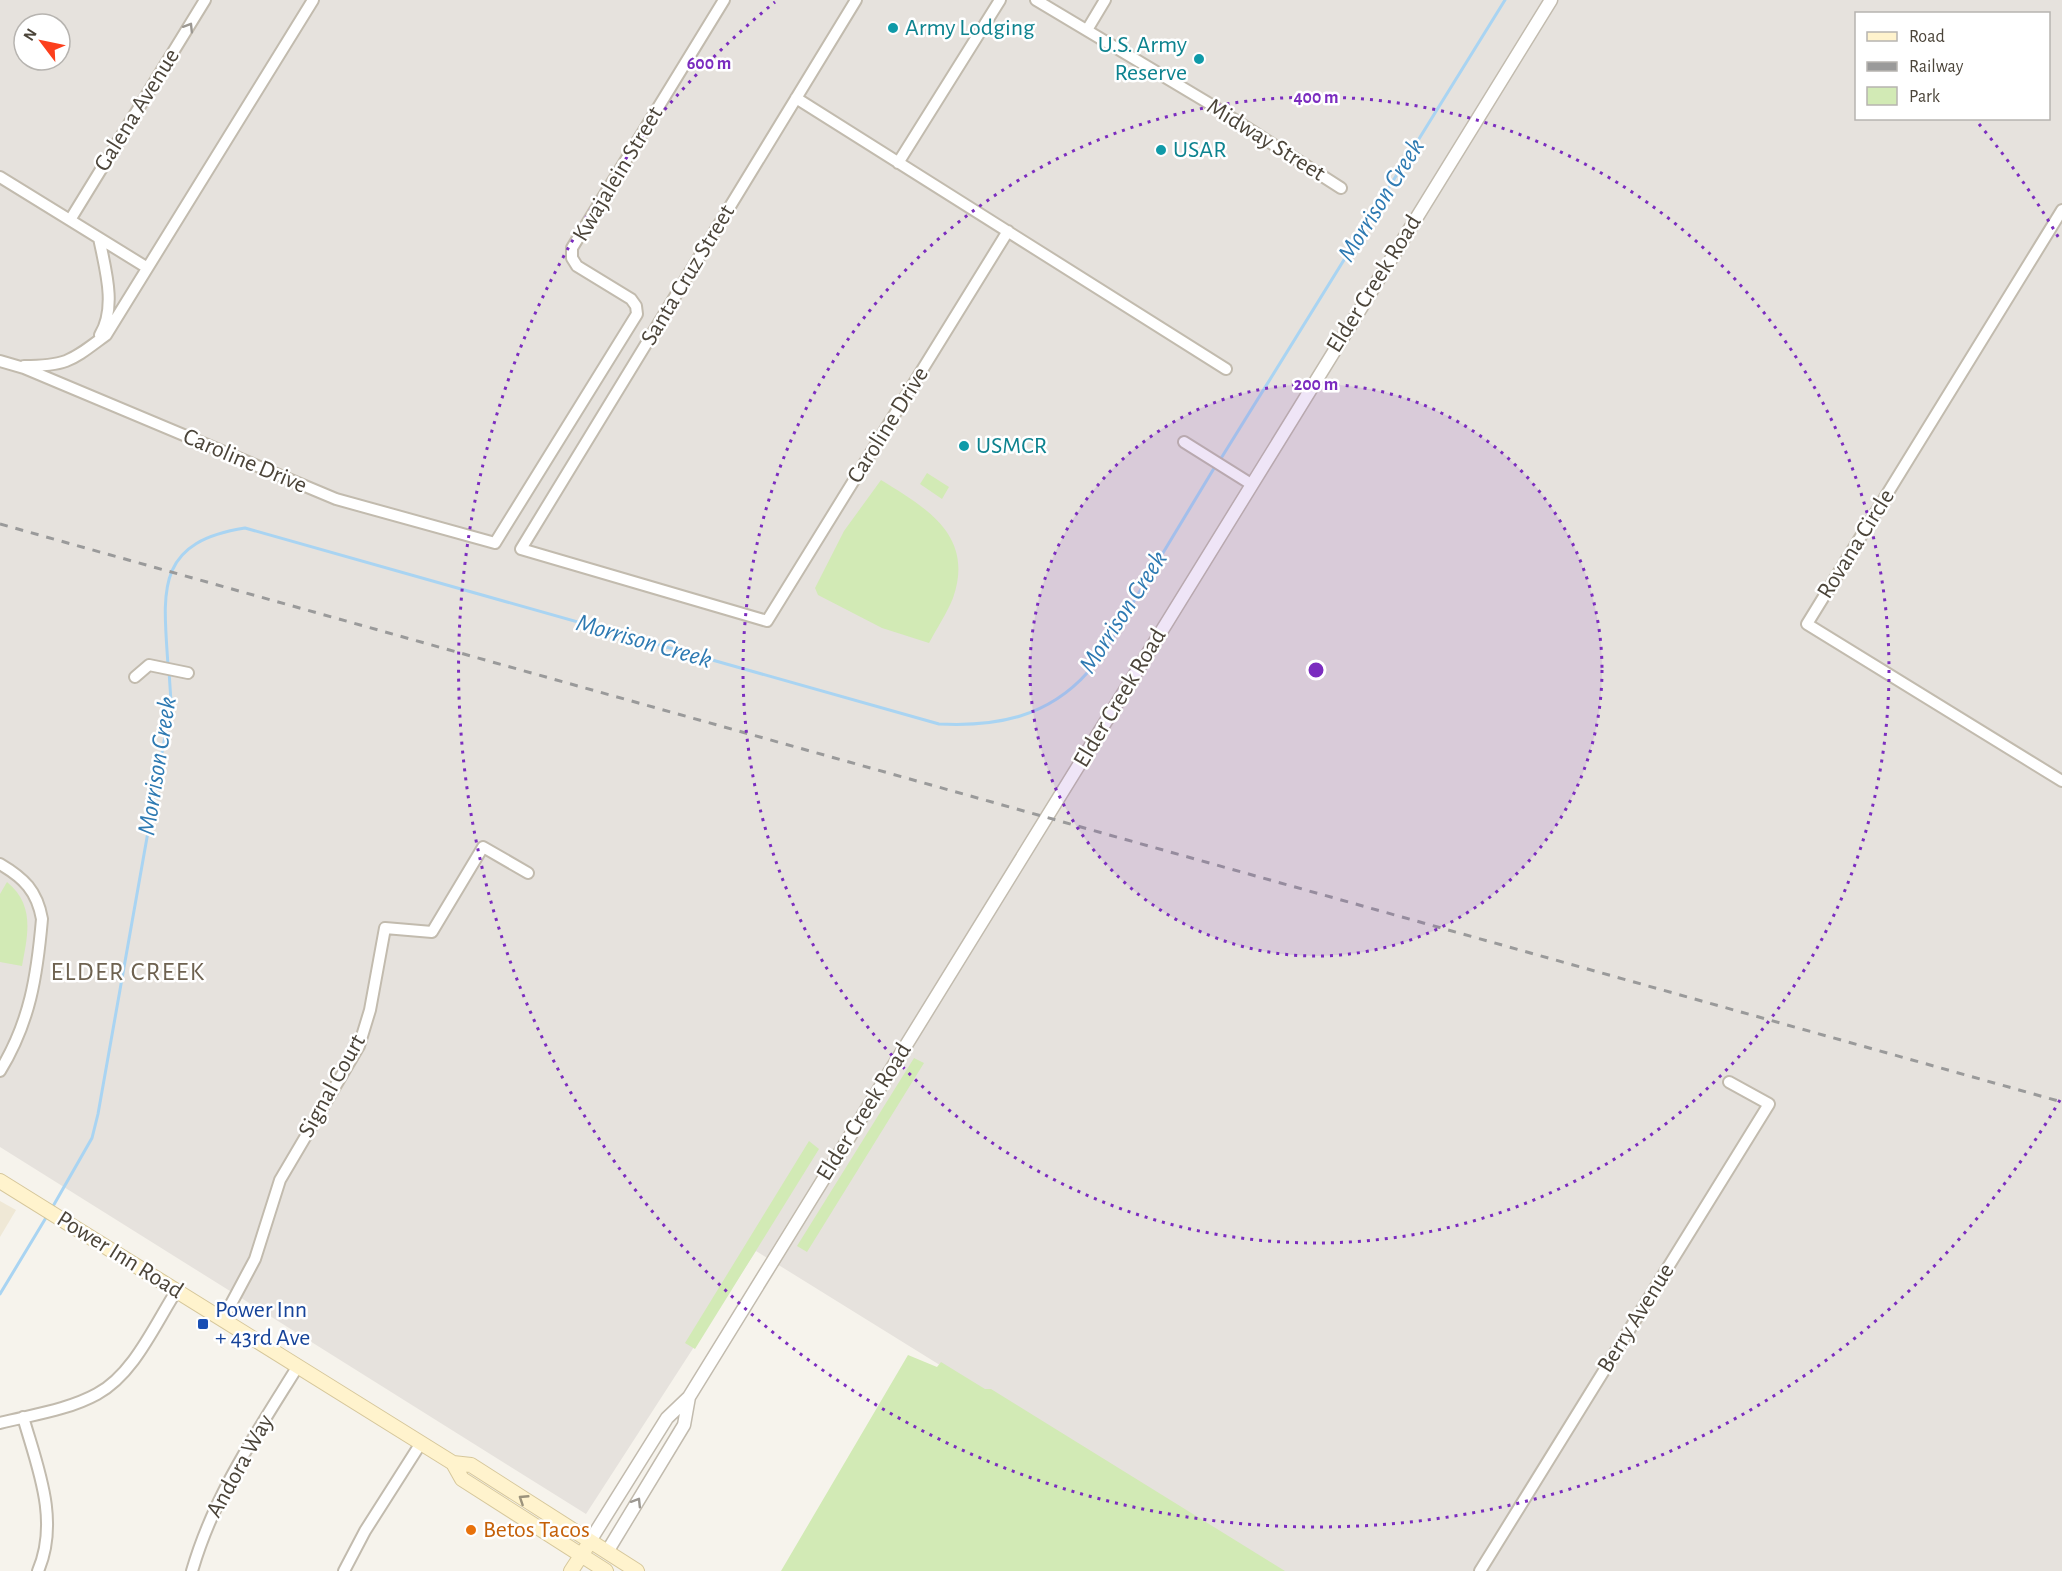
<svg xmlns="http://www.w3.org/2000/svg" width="2062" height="1571" font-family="'Alegreya Sans',sans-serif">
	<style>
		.industrial { fill: #e6e2dd; fill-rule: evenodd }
		.education { fill: #efe8d6 }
		.green { fill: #d2eab5 }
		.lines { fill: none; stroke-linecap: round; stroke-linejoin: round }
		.stream { stroke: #a9d4f2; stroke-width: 3 }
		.minor-casing { stroke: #c2bbae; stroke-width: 14 }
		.tertiary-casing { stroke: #c2bbae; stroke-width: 15 }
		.secondary-casing { stroke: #d6c79b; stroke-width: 16 }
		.minor { stroke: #fff; stroke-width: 10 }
		.tertiary { stroke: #fff; stroke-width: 12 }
		.secondary { stroke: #fff3cd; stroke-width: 14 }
		.rail { stroke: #9a9a9a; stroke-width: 3; stroke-dasharray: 8 8; stroke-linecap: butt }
		.oneway { stroke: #9c9892 }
		.oneway2 { stroke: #9c937c }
		.ring { fill: none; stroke: #7b2cbf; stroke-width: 3; stroke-dasharray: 3 6 }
		.culture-dot { fill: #0f9aa8; stroke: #fff; stroke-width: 2 }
		.transit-dot { fill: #1a4fb4; stroke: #fff; stroke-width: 2 }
		.food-dot { fill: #e8710a; stroke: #fff; stroke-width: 2 }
		.labels { text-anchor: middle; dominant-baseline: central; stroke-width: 5; stroke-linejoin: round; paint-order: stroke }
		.culture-label { font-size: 24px; fill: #0d838f; stroke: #fff; text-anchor: start }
		.street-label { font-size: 24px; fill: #4b4439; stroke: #fff }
		.transit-label { font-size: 24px; fill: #164399; stroke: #fff; text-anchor: start }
		.food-label { font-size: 24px; fill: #c56008; stroke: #fff; text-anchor: start }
		.water-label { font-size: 26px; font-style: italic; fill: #2e7ab2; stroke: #fff }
		.neighbourhood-label { font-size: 26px; letter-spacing: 1.5px; fill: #6e6250; stroke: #fff }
		.centre { fill: #7b2cbf; stroke: #fff; stroke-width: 3 }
		.ring-label { font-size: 18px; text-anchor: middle; font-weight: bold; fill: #7b2cbf; stroke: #fff; stroke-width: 5; stroke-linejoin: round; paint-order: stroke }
	</style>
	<rect width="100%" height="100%" fill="#f6f3ec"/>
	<path class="industrial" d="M0,0h2062v1571h-790l-516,-320 -170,263 -586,-367zM1856,14h192v104h-192zM24,24h36v36h-36z"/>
	<path class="education" d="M0,1201l16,9 -16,27z"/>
	<path class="green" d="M927,473l22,14 -7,12 -22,-15z
		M881,480c45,28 94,55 72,118 -6,15 -16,30 -24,45l-47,-15 -64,-33 -3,-7 29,-57z
		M7,882c28,23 21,52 15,84l-22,-4v-68z
		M914,1058l10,5 -117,189 -10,-6z
		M809,1141l10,8 -124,200 -10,-6z
		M908,1355l29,12 4,-5 44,27h6l294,182h-504z"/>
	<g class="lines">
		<path class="stream" d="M1220,460l285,-460
			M168,665c-5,-75 -13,-123 77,-137l694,196c58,3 109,-7 149,-52 21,-23 36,-55 52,-81 25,-42 51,-84 76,-126
			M52,1208l40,-70 6,-24 73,-412 -2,-31
			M0,1294l47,-78"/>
		<defs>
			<path id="minor" d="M856,0l-335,549 246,72 241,-390
				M1036,0l174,104 131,84
				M1087,30l18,-30
				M796,98l430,271
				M898,163l102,-163
				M0,177l99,61c6,30 18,69 1,97
				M2062,210l-255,414 255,157
				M70,220l135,-220
				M99,238l47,29
				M0,361l24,7 312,131 159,44 142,-229 -1,-8 -5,-7 -54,-33 -5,-8v-10l152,-248
				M24,366c44,0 48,-6 82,-31l207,-335
				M1184,442l67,42
				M135,677l14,-12 39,8
				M0,864c24,14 37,27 42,55 -5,57 -12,103 -42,152
				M223,1319l32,-60 25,-79 79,-134 11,-36 15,-82 47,4 51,-85 45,26
				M23,1417c14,49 37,103 15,154
				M0,1423c31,-8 68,-13 97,-29 37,-20 58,-70 80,-104
				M192,1571c22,-76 65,-139 106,-205
				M344,1571l21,-40 56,-88
				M1480,1571l289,-467 -40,-22"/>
			<path id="tertiary" d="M590,1541l77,-123 22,-21 862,-1397
				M607,1552l77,-127 5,-28"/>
			<path id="secondary" d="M0,1181l453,282 18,2 166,106
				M453,1463l9,16 144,92
				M571,1571l15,-23"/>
		</defs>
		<use href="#minor" class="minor-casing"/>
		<use href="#tertiary" class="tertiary-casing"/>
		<use href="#secondary" class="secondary-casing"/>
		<use href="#minor" class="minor"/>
		<use href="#tertiary" class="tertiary"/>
		<use href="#secondary" class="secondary"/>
		<path class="rail" d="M0,524l2062,578"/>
	</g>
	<defs><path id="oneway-chevron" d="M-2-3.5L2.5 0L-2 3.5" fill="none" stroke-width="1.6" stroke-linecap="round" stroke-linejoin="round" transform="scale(1.5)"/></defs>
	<g class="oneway">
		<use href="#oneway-chevron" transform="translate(189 27) rotate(-58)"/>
		<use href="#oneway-chevron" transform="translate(637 1502) rotate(-58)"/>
	</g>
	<use class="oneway2" href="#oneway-chevron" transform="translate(523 1499) rotate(-147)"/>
	<circle cx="1316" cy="670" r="286" fill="#7b2cbf" fill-opacity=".12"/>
	<g class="ring">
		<circle cx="1316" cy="670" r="286"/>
		<circle cx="1316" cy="670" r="573"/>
		<path d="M2060 1100A859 859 0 1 1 775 2M1979 124A859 859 0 0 1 2060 240"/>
	</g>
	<g class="culture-dot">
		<circle cx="893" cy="28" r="6"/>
		<circle cx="1199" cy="59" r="6"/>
		<circle cx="1161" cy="150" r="6"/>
		<circle cx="964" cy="446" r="6"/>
	</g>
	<rect class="transit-dot" x="197" y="1318" width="12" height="12" rx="3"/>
	<circle class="food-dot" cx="471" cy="1530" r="6"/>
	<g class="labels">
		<g class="culture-label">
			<text x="905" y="28">Army Lodging</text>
			<text x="1187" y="45" text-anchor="end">U.S. Army<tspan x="1187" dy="28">Reserve</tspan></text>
			<text x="1173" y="150">USAR</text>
			<text x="976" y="446">USMCR</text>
		</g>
		<g class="street-label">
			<text transform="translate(137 110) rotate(-58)">Galena Avenue</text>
			<text transform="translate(1266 140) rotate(32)">Midway Street</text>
			<text transform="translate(618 174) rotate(-59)">Kwajalein Street</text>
			<text transform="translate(688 275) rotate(-59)">Santa Cruz Street</text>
			<text transform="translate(1374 284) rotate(-58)">Elder Creek Road</text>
			<text transform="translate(888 425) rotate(-58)">Caroline Drive</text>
			<text transform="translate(245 461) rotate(23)">Caroline Drive</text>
			<text transform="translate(1856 544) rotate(-58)">Rovana Circle</text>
			<text transform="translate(1120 698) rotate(-59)">Elder Creek Road</text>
			<text transform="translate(332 1086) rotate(-61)">Signal Court</text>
			<text transform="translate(864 1112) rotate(-58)">Elder Creek Road</text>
			<text transform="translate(120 1255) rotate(32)">Power Inn Road</text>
			<text transform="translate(1636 1318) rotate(-58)">Berry Avenue</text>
			<text transform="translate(240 1466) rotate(-61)">Andora Way</text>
		</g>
		<g class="transit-label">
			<text x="215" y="1310">Power Inn<tspan x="215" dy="28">+ 43rd Ave</tspan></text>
		</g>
		<g class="food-label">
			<text x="483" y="1530">Betos Tacos</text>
		</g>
		<g class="water-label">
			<text transform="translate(1381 200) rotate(-58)">Morrison Creek</text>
			<text transform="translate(1123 612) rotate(-57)">Morrison Creek</text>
			<text transform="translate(644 641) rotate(16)">Morrison Creek</text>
			<text transform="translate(157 766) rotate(-81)">Morrison Creek</text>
		</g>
		<g class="neighbourhood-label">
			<text x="128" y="972">ELDER CREEK</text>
		</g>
	</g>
	<circle cx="1316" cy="670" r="9" class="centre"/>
	<g class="ring-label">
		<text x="709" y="69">600 m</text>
		<text x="1316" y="103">400 m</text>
		<text x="1316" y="390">200 m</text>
	</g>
	<rect x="1855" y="12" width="195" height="108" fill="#ffffff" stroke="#b7b4b0" stroke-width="1.5"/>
	<rect x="1867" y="32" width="30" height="9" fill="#fff3cd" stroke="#b7b4b0" stroke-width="1.5"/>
	<text x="1909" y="42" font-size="18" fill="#4b4439">Road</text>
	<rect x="1867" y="62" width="30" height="9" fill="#9a9a9a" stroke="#b7b4b0" stroke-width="1.5"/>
	<text x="1909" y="72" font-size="18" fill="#4b4439">Railway</text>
	<rect x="1867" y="87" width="30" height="18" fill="#d2eab5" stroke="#b7b4b0" stroke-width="1.5"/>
	<text x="1909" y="102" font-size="18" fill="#4b4439">Park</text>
	<g transform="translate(42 42) rotate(302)"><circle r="28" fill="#ffffff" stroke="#b7b4b0" stroke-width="1.5"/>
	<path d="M0-4.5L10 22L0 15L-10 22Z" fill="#fc3f1d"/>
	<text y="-9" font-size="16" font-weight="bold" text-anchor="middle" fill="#4b4439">N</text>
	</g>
</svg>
